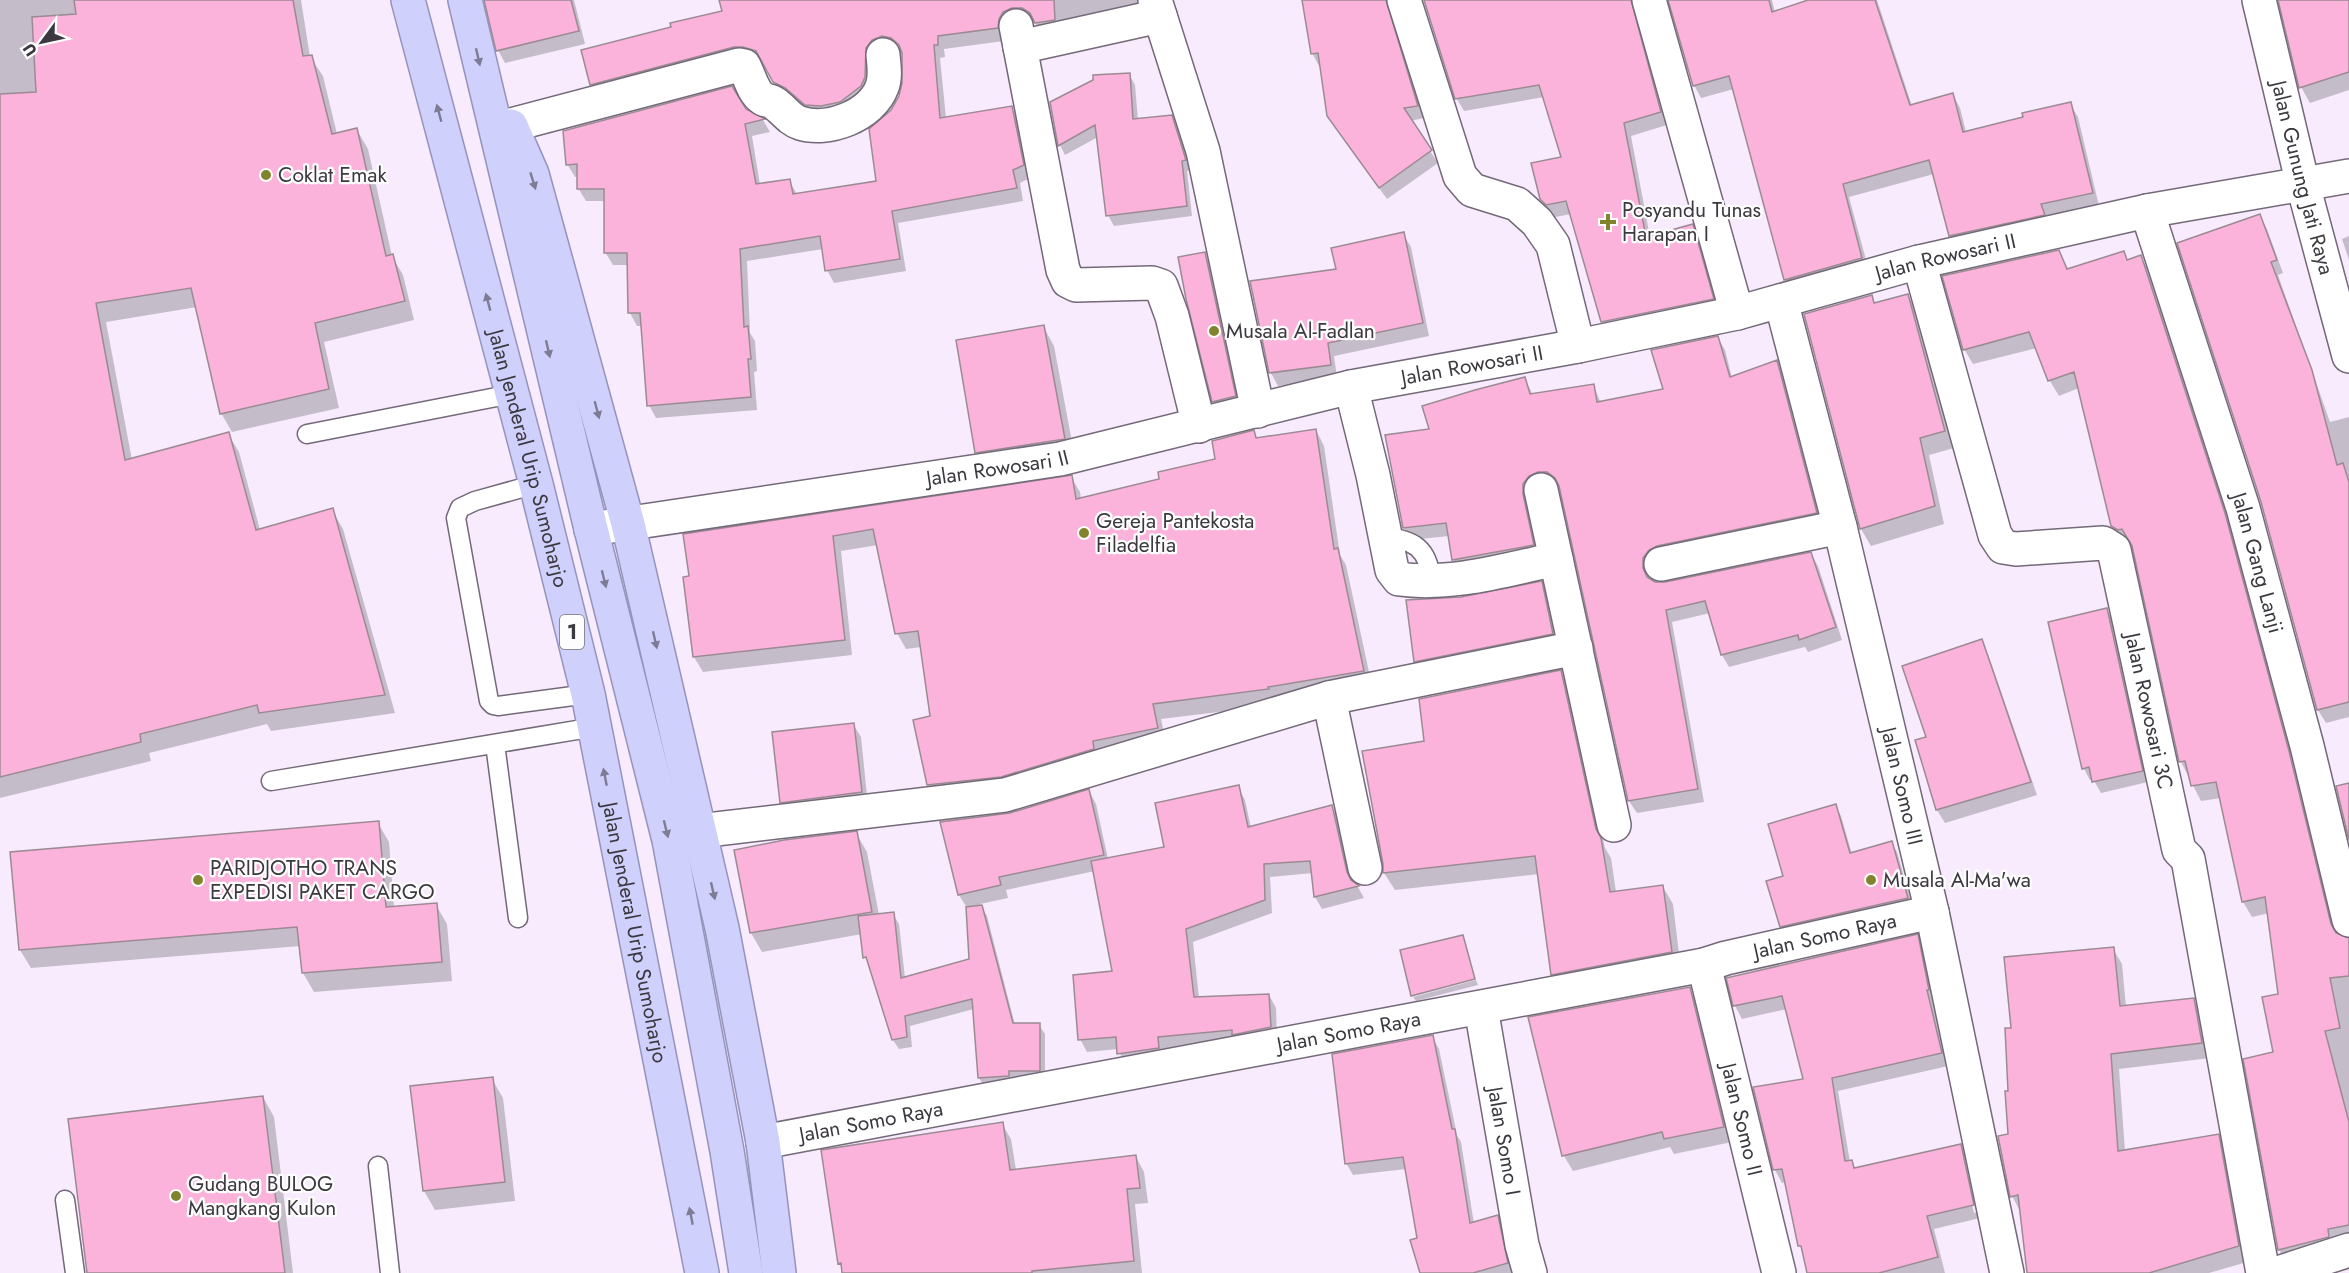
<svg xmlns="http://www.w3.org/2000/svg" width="2349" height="1273" font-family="Jost,sans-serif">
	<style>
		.shadow { fill: #0003; fill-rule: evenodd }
		.building { fill: #fcb3db; stroke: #9c8a93; stroke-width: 1.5 }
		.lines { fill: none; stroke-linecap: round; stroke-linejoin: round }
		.service-casing { stroke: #736978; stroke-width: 21 }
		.minor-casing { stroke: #736978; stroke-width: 36 }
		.trunk-casing { stroke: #9493ba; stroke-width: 36 }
		.service { stroke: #fff; stroke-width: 18 }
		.minor { stroke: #fff; stroke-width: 33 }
		.trunk { stroke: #cfd0fc; stroke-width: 33 }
		.oneway { fill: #7e7c94 }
		.poi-dot { fill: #82832d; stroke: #fdfdfd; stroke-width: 2 }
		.labels { text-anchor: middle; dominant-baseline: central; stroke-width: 4.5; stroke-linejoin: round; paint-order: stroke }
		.shield { fill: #fdfdfd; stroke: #767378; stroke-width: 1.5 }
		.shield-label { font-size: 20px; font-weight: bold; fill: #3c383f }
		.poi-label { font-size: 21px; fill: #3c383f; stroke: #fdfdfd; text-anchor: start }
		.street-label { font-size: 21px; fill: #3c383f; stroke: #fdfdfd }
	</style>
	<rect width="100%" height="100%" fill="#f7ebfd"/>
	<path class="shadow" d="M0,0h301l9,57 13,19 14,58 20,-4 11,19 24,107 11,19 11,45 -90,22 15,66 -107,24 -11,-19 -24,-106 -91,15 26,138 96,-26 11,18 21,78 72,-20 11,19 52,184 -124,18 -4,-7 -118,29 2,8 -151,37z
		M486,0h88l11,44 -80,19 -7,-13z
		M721,0h427l-5,9 -100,26 -6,-10 -7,-4 -26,20 -60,8 1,8 -5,1 6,60 65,-10 7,13 12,57 -10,5 3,18 -125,22 8,48 -72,12 -7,-13 -4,-21 -76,12 3,72 5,8 2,30 -3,1 3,38 -101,8 -7,-13 -7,-79h-5l-7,-13 -1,-48h-16l-8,-13v-51h-19l-8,-13v-11h-3l-8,-13 178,-54 18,10 7,12 -18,4 8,49 29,-4 8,13 80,-12 15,-71 8,-15 5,-19 -2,-23 -13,-5 -18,41 -59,27 -31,-22 -18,-31 -13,-5 -152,38 -7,-13 80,-56 51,-16z
		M1304,0h93l-5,9 1,11 31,98 -14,3 28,42 -51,36 -50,-70 -15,-63h-3l-7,-13z
		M1425,0h217l25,125 -36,11 19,101 42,-11 7,13 21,72 -111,23 -7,-12 -31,-108 -16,3 -6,-5 -8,-14 22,-40 -19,-61 -80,14 -7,-12z
		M1670,0h102l3,13 37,-13h65l35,106 41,-11 7,13 6,24 104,-28 8,13 21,89 -141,42 -8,-12 -16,-62 -85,23 20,74 -76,21 -7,-12 -52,-191 -33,9 -7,-13z
		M2279,0h70v90l-39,13 -9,-16z
		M1129,74l6,11 3,35 33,-4 6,11 14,43 -4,1 5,45 -78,10 -6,-11 -10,-78 -33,18 -5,-10 -9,-43z
		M2260,216l7,13 16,44 -5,2 52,147 19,-5v300l-23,6 -8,-13 -56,-208z
		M1403,234l8,13 18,89 -95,20 3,21 -59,9 -7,-13 66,-103z
		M2349,236v24l-7,-21z
		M2058,252l11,18 54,-17 5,8 13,-4 9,15 83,258 64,238 41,168 11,4v302l-61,23 -9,-15 -34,-189 30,-8 4,-58 -10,-82 -17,4 -9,-15 -22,-104 -20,3 -20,-39 -49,-218 -4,1 -7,-3 -9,-16 -33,-138 -20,8 -9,-15 -13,-33 -64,16 -9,-15z
		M1204,254l4,6 30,142 -21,5 -3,-6z
		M1908,295l10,18 36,135 -25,7 15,69 -73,22 -10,-17 -55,-214 65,-19 5,8z
		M1043,326l11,20 21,112 -87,13 -11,-19z
		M1718,338l7,12 7,28 44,-16 8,13 39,150 -174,47v8l5,3 11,1 146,-30 7,12 24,74 -34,12 -3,-5 -76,20 -7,-12 -12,-42 -38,9 32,180 -67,11 -8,-12 -68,-313 -5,-3 -16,72 -79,15 -8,-12 -4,-24 -38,4 -7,-12 27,-98 94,-51 8,16 60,-10 8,18 64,-13z
		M1316,430l8,16 16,109 6,10 26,121 -96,19 -115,14 5,24 -229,57 -9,-15 4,-68 -10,-70 -16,2 -9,-16 -19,-88 -37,6 11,104 -149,17 -9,-15 -3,-80 -6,-42 386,-58 9,15 1,7 80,-19 56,-20 37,-28 4,7z
		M1541,583l10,17 11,50 -137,28 -10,-17 46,-62z
		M2107,610l6,11 35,161 -47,11 -8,-14 -3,1 -6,-11 -34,-146z
		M1981,641l7,13 49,141 -92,28 -8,-13 -20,-68 11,-4z
		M1560,672l11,18 34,158 6,10 5,34 47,-5 10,17 8,66 -118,22 -11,-18 -13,-100 -144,16 -11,-17z
		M853,724l8,13 7,68 -79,10 -8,-13z
		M1238,787l7,13 6,28 81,-21 7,12 14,64 5,4 6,11 -42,11 -7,-12 -2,-24 -43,4 2,36 -79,29 6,56 70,-3 7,13 1,32 -112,9 1,12 -40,5 -8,-17 -31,3 -7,-13 34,-67 -19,-101 -89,19 2,8 -28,6 7,12 28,109h24l6,9v46l-60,7 -6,-9 -5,-69 -64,17 2,21 -13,2 -6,-9 -23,-73 -5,-10 -3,-23 -100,18 -11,-19 105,-100 11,19 12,63 14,-1 6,10 6,54 66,-17 -4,-53 -8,-13 -17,-72 69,-9 78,-23 7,13 12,55 58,-11z
		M1835,806l6,10 11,38 39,-12 6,10 16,56 -126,28 -6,-10 4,-49z
		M378,823l11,19 5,66 42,-3 11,19 5,57 -138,11 -11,-19 -2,-27 -270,22 -11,-18z
		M1917,936l7,13 11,54h-2l15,63 -110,25 12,71 1,-1 5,8 104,-23 8,13 12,59 -46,11 11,44h-136l-5,-19 -4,-8 -14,-64 -4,1 -7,-13 29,-89 -17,-72 -45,10 -7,-13 -7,-27zM1962,1158h4l11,54 -3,1z
		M2113,949l9,15 4,43 67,-8 9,16 8,43 -91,11 6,82 93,-15 9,15 20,111 -38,11h-181l-7,-60 -9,-17 -2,-104 3,-63z
		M1476,980l2,5 -62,16 -3,-4z
		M1689,988l9,16 34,138 -58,12 -4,-7 -97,24 -9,-15 -34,-138z
		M1432,1037l7,12 18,86 4,7 13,82 23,-7 7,12 9,44h-92l-2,-33 -13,-71 -53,6 -7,-12z
		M492,1079l11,19 12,103 -80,9 -11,-19z
		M263,1097l11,20 19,156h-205z
		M1002,1124l9,15 5,31 120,-13 8,15 4,31 -13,1 7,69h-299l-3,-10z"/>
	<path class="building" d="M74,0h219l10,56 9,-1 20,79 25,-6 29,128 7,-2 12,47 -90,22 14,66 -109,25 -29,-126 -95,15 29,157 104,-28 27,98 77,-22 52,187 -126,18 -2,-8 -117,29 1,8 -141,35v-683l36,-2 -4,-75 44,-3z
		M484,0h87l8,31 -83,20z
		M719,0h335l1,20 -20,3 -5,-10 -8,-5h-10l-9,4 -4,7 -1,9 -60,8v9h-4l6,73 72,-12 12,59 -11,5 4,18 -125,23 8,48 -75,12 -5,-35 -80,13 4,78 4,-1 3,33h-3l3,38 -104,9 -7,-93h-12l-1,-60h-23v-64h-27v-25l-11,1 -3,-34 169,-45 14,23 19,10 -20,5 11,60 34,-5 3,15 83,-13 -7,-52 22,-19 8,-14 3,-13v-30l-3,-8 -8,-7 -9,-2 -10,4 -6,8 -1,29 -4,9 -21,16 -19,4 -16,-1 -20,-17 -12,-6 -17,-31 -13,-4h-9l-144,38 -9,-35 90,-23 -1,-4 52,-12z
		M1302,0h84l32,106 -14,2 28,42 -53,38 -52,-72 -9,-63 -7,1z
		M1424,0h207l30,112 -37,11 22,114 47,-13 21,75 -113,23 -35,-121 -20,4 -6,-6 -9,-36 30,-6 -22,-72 -84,14z
		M1668,0h101l3,12 36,-12h67l35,105 43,-12 10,39 60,-15 -1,-4 49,-11 22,91 -52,11 4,11 -96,21 -20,-76 -86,24 19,74 -78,22 -55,-204 -36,10z
		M2278,0h71v72l-50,16z
		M1130,73l3,46 39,-4 14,45 -4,1 5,45 -81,10 -11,-91 -37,21 -8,-44 43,-22v-5z
		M2260,214l17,46 -6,2 41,108 25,95 6,-2 6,19v220l-32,8 -56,-208 -84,-259z
		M1404,232l19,91 -95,20 3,22 -62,8 -19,-92 86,-12 -5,-21z
		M2059,250l8,19 57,-18 3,9 14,-5 84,258 64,238 42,173 5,9 13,5v38l-19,2 10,50 -15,3 24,91v103l-21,4 1,8 -51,13 -35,-191 30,-7 -11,-55 16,-3 -13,-97 -23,5 -26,-120 -25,4 -6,-25 -6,1 -47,-216 -10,-17 -4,1 -7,-4 -37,-154 -26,9 -19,-49 -66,18 -21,-74z
		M1205,252l31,144 -24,6 -26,-103 -8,-42z
		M1908,294l37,137 -25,7 15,68 -75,23 -56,-215 68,-19 2,8z
		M1044,325l21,114 -90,14 -19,-113z
		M1718,336l12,41 47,-17 40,153 -160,33 -8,4 -6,8v10l4,9 8,5h10l146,-30 25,75 -37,13 -1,-5 -77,20 -16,-54 -39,9 32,179 -70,12 -69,-315 -4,-8 -8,-6h-9l-9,4 -6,8v10l11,51 -82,15 -6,-37 -43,5 -18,-93 44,-6 -7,-23 53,-16 50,-13 5,17 64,-10 3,18 66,-13 -12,-39z
		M1316,429l18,120 4,-1 26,123 -96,16 1,2 -116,15 5,24 -65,13 1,8 -93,28 -74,8 -14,-65 17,-4 -12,-85 -23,3 -22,-105 -40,7 12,104 -152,17 -10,-80 6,-1 -6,-42 389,-59 4,24 83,-20 -1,-7 57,-13 -3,-18 42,-11 2,8z
		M1542,581l11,53 -139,28 -8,-62 55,-3z
		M2107,608l36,163 -51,11 -3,-15 -7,2 -34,-147z
		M1982,639l49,143 -95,28 -21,-70 11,-3 -24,-71z
		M1561,670l35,159 5,9 9,54 53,-7 9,67 -121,23 -16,-119 -152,17v-9l-21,-113 62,-10 -5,-42z
		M854,723l8,69 -82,11 -8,-71z
		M2349,783v57l-13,-54z
		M1239,785l9,42 84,-22 15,67 4,8 8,6 -45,11 -4,-36 -46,3 1,36 -79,29 8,68 75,-3 2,33 -39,8v-5l-74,7 1,11 -42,6 -1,-17 -38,3 -5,-65 39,-4 -21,-110 73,-14 -9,-44z
		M1089,789l15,66 -105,22 2,8 -43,10 -18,-73 70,-9z
		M1836,804l14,49 42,-12 16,57 -128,29 -14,-46 17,-5 -15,-52z
		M379,821l7,86 51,-4 5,59 -140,11 -5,-46 -278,23 -9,-98z
		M857,831l15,81 -122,21 -16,-83 50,-10z
		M982,905l31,118h27v48h-31v5l-31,2 -6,-79 -67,17 2,21 -15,3 -26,-83 -3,1 -5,-42 36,-4 7,66 68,-19 -3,-52z
		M1918,934l11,56h-2l15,63 -110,25 13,83 7,-1 2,8 107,-24 13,61 -47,11 11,41 -59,16h-72l-6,-27h-3l-16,-77 -9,1 -20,-83 50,-8 -21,-83 -49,10 -7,-28z
		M1463,935l12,44 -64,17 -11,-46z
		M2114,947l6,59 74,-8 8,45 -91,11 7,97 101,-17 20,112 -90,27h-122l-9,-78 -8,2 -12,-61 10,-2 -3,-43h3l-3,-63h6l-7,-71z
		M1690,987l34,140 -60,12 -2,-7 -100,24 -34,-139z
		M1433,1035l19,94h3l15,94 28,-8 10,48 -35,10h-53l-10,-33 7,-2 -14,-81 -58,7 -13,-110z
		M493,1077l12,105 -82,9 -13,-105z
		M263,1096l22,177h-198l-19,-154z
		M1003,1122l7,48 126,-15 4,33 -13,1 7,72 -102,10v2h-190l-1,-10 -3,1 -17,-114z"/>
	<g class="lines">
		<defs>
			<path id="service" d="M307,434l205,-40
				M536,484l-61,17 -15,7 -4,10 33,183 4,4 5,1 90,-12
				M1384,537c30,2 44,12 47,42
				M495,744l23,174
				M271,781l324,-54
				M378,1166l12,107
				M65,1200l10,73"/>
			<g id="minor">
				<path d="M1155,0l48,151 55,260"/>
				<path d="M1404,0l56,176 12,14 45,14 20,18 16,23 25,101"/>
				<path d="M1649,0l88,313"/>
				<path id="s1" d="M2259,0l44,185 46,171"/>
				<path d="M1016,26l47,244 5,11 8,4 76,-2 9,3 11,30 27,110"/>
				<path d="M1020,47l140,-31"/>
				<path d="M511,125l228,-60 5,1c5,9 9,26 18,32 3,3 8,2 12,5 9,6 16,17 26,20 28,9 71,-7 82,-36 4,-10 2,-21 1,-32"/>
				<path id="s2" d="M2147,211l96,297 64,238 42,174"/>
				<path id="s3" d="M1919,262l76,273 8,12 13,2 87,-6 11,7 65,300 9,9 75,414"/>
				<path id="s4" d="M1781,301l59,226 92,385 75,361"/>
				<path d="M1351,387l22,88 19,95 7,9c53,7 106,-9 157,-20"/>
				<path d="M1541,490l73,335"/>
				<path id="s5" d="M591,529l469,-70 291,-72 227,-41 159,-33 182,-51 228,-51 202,-35"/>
				<path d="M1661,564l179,-37"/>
				<path d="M1329,698l36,170"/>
				<path d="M699,831l306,-36 324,-97 247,-50"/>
				<path id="s6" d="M1704,965l75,308"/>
				<path id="s7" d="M1481,1008l41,237 8,28"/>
				<path id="s8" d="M763,1142l941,-177 22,-7 206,-46"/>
				<path d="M2278,1273l71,-23"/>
			</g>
			<g id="trunk">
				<path id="s9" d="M408,0l128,484 52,210 114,579"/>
				<path d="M465,0l126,529 78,311 58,311 19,122"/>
				<path d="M511,126l21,48 96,350 94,404 41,214 16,131"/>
			</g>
		</defs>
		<use href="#service" class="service-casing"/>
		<use href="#minor" class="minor-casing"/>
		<use href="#trunk" class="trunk-casing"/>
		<use href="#service" class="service"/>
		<use href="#minor" class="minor"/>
		<use href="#trunk" class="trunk"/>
	</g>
	<defs><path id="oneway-solid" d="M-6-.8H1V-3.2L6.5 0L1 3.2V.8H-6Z" transform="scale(1.5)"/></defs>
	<g class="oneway">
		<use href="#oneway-solid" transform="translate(478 57) rotate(77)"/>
		<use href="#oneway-solid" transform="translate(439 113) rotate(-105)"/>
		<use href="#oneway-solid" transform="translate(533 181) rotate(73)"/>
		<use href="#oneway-solid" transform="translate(488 302) rotate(-105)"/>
		<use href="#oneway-solid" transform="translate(548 349) rotate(77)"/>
		<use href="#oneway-solid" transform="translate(597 410) rotate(75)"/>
		<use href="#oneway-solid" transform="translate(604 579) rotate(76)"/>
		<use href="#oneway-solid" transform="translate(655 640) rotate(77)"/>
		<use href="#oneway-solid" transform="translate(605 777) rotate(-101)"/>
		<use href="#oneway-solid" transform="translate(666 829) rotate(76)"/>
		<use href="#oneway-solid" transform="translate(713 891) rotate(77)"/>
		<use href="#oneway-solid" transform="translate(691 1216) rotate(-101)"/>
	</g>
	<g class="poi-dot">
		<circle cx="266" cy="175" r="6"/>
		<path d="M1605 213h6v6h6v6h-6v6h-6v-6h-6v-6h6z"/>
		<circle cx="1214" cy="331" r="6"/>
		<circle cx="1084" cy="533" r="6"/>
		<circle cx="198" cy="880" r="6"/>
		<circle cx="1871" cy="880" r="6"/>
		<circle cx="176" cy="1196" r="6"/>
	</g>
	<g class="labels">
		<rect class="shield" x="560" y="615" width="24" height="34" rx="4.5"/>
		<g class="shield-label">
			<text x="572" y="632">1</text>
		</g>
		<g class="poi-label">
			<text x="278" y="175">Coklat Emak</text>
			<text x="1622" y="210">Posyandu Tunas<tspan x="1622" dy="24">Harapan I</tspan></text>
			<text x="1226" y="331">Musala Al-Fadlan</text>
			<text x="1096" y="521">Gereja Pantekosta<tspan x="1096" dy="24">Filadelfia</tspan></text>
			<text x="210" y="868">PARIDJOTHO TRANS<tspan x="210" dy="24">EXPEDISI PAKET CARGO</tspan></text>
			<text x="1883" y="880">Musala Al-Ma'wa</text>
			<text x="188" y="1184">Gudang BULOG<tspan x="188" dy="24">Mangkang Kulon</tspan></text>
		</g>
		<g class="street-label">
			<text stroke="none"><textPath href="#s1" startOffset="183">Jalan Gunung Jati Raya</textPath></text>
			<text stroke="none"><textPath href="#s5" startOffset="1383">Jalan Rowosari II</textPath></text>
			<text stroke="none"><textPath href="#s5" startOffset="897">Jalan Rowosari II</textPath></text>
			<text stroke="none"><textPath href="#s9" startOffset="474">Jalan Jenderal Urip Sumoharjo</textPath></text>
			<text stroke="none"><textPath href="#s5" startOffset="411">Jalan Rowosari II</textPath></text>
			<text stroke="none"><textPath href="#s2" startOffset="369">Jalan Gang Lanji</textPath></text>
			<text stroke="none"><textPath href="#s3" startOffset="576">Jalan Rowosari 3C</textPath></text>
			<text stroke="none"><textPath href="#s4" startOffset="500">Jalan Somo III</textPath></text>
			<text stroke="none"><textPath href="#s9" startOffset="960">Jalan Jenderal Urip Sumoharjo</textPath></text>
			<text stroke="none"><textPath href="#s8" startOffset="1082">Jalan Somo Raya</textPath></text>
			<text stroke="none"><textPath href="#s8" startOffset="596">Jalan Somo Raya</textPath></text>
			<text stroke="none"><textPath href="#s6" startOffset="159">Jalan Somo II</textPath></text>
			<text stroke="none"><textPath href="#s8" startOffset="110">Jalan Somo Raya</textPath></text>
			<text stroke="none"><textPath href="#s7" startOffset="135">Jalan Somo I</textPath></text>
		</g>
	</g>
	<g transform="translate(42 42) rotate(237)" stroke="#fdfdfd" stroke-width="4.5" paint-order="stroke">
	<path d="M0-4.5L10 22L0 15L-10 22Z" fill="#3c383f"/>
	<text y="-9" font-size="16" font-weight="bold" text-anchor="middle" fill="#3c383f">U</text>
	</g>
</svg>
